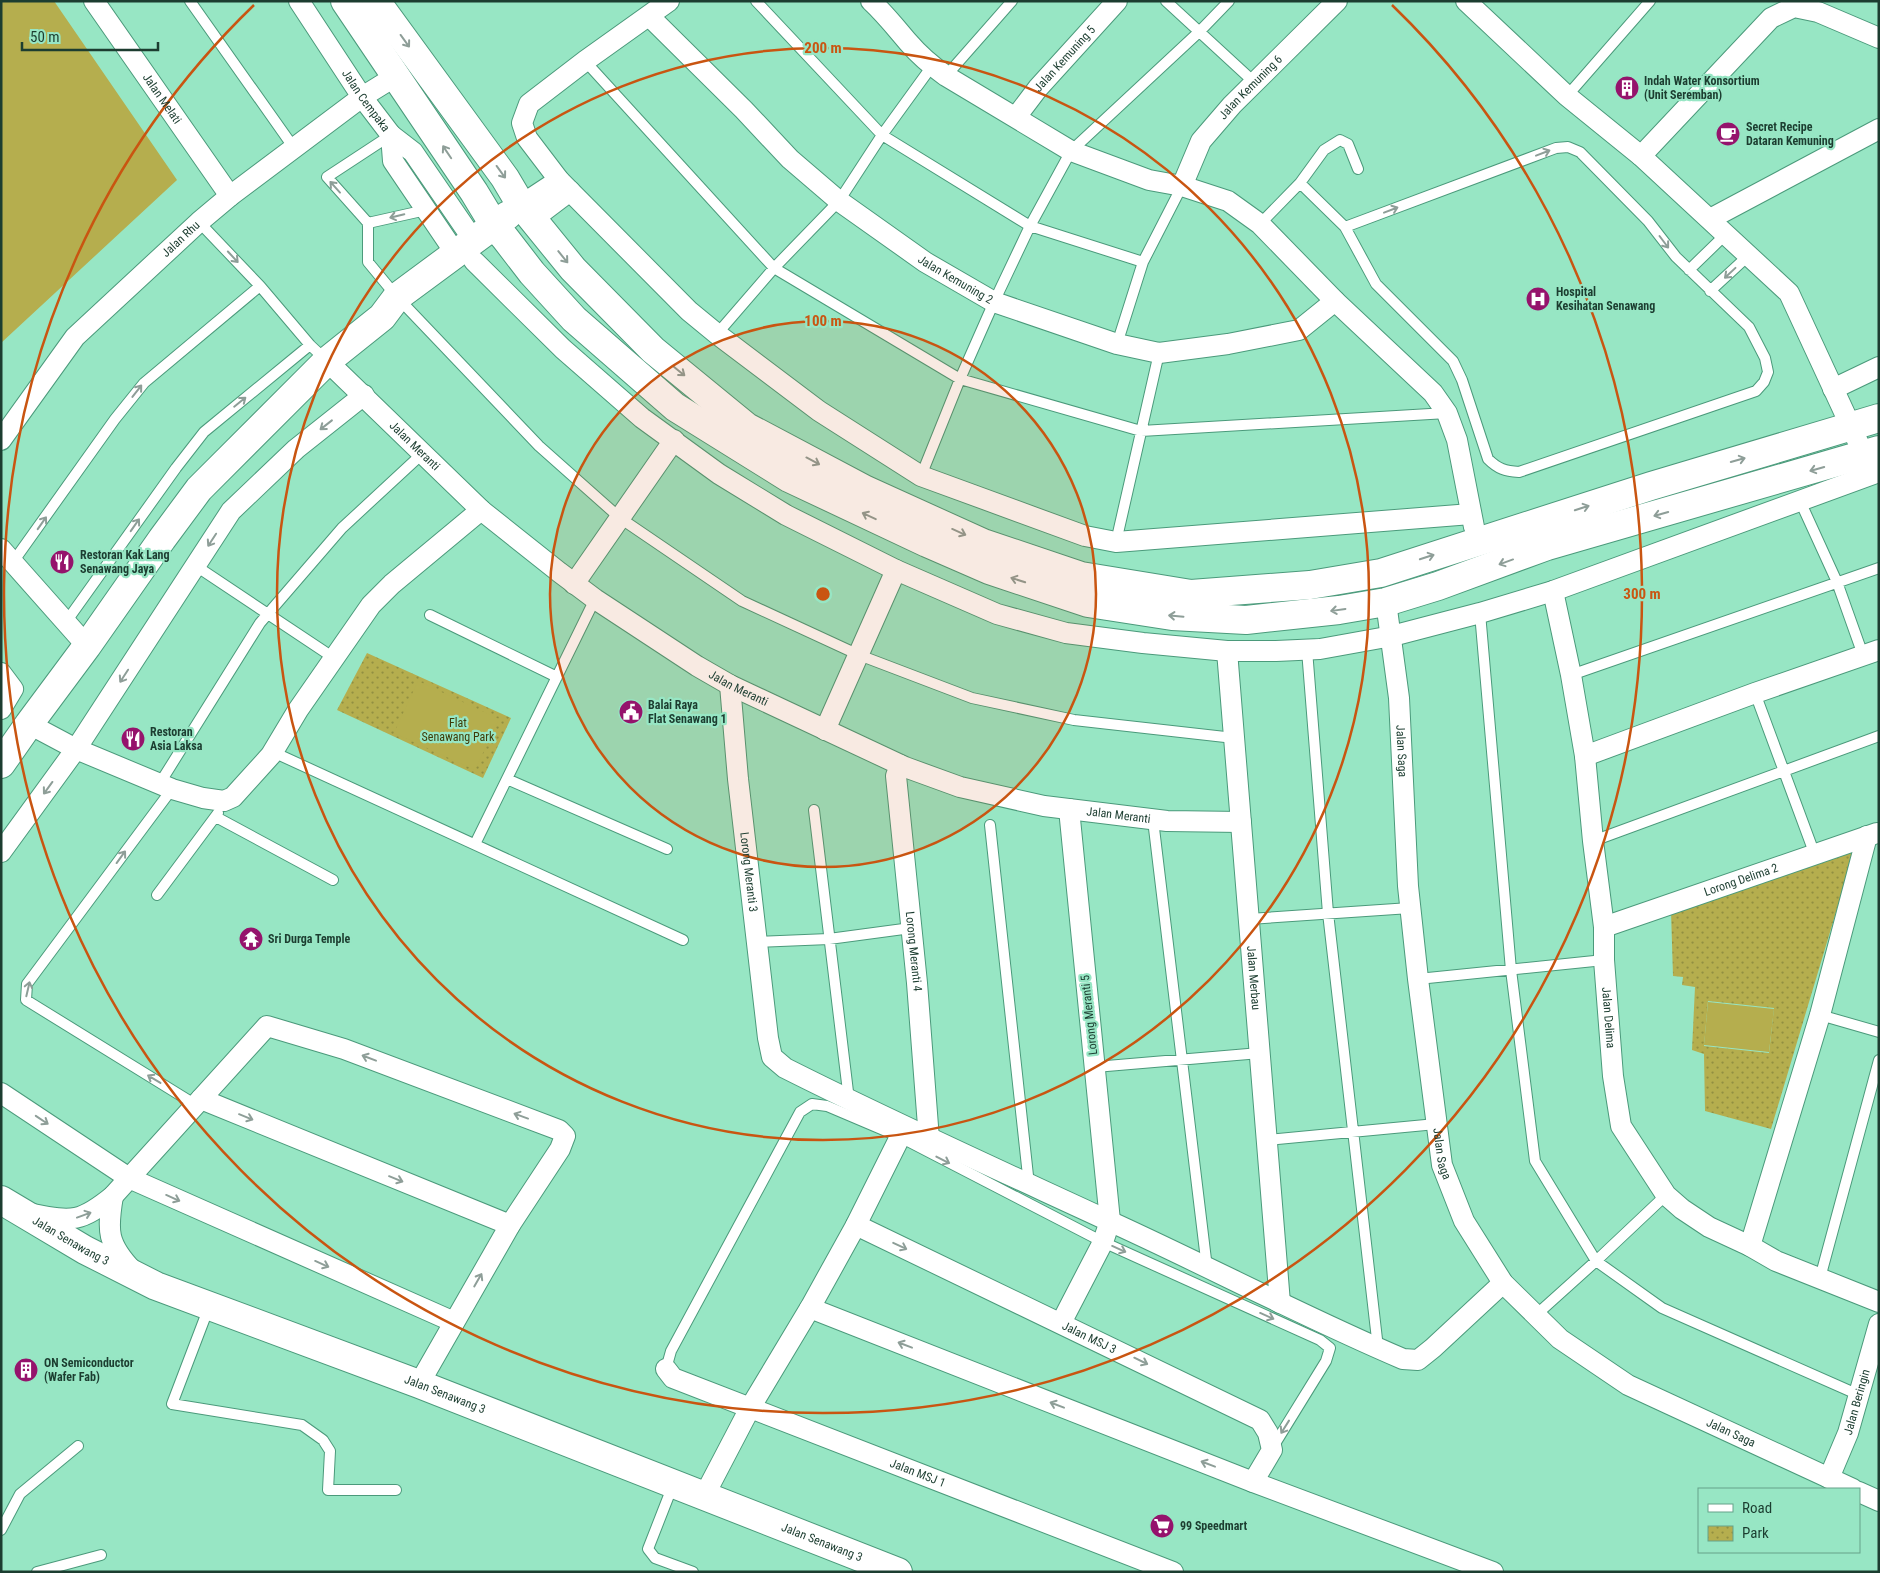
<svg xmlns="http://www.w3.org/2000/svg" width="1880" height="1573" font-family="'Roboto Condensed',sans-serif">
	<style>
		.park { fill: url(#park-dots); fill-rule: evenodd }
		.garden { fill: #b5ae4e }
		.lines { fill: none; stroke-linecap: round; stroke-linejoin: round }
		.lane-casing { stroke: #4b9a7b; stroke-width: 12 }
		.street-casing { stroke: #4b9a7b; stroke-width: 22 }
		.secondary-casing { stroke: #4b9a7b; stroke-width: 30 }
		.lane { stroke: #fff; stroke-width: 10 }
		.street { stroke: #fff; stroke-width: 20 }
		.secondary { stroke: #fff; stroke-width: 28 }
		.oneway { stroke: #8e9e98 }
		.ring { fill: none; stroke: #c95511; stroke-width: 2.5 }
		.labels { text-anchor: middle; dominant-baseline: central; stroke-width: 4.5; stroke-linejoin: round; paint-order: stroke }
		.street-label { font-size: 12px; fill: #1c3d30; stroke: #97e6c4 }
		.poi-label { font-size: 12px; font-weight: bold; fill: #1c3d30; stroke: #97e6c4; text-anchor: start }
		.park-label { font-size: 12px; fill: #3f3b09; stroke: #97e6c4 }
		.centre { fill: #c95511; stroke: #97e6c4; stroke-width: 2.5 }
		.ring-label { font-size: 15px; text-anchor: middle; font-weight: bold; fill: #c95511; stroke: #97e6c4; stroke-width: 4.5; stroke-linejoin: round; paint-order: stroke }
	</style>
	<defs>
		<pattern id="park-dots" width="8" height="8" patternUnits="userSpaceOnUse" patternTransform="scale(1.25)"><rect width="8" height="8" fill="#b5ae4e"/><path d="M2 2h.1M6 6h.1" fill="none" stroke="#928f41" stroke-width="1.8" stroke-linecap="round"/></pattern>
	</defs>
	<rect width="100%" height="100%" fill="#97e6c4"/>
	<path class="park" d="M367,653l144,65 -28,60 -146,-68z
		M1857,842l-86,287 -66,-18 -1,-57 -12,-4 3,-63 -13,-2 1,-8 -10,-1 -2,-65zM1708,1001l66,7 -5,45 -65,-7z"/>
	<path class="garden" d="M1,1h53l123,179 -176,163z
		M418,681l81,38 -24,51 -81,-37z
		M1708,1002l66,7 -5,43 -65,-7z"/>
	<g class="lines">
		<defs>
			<path id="lane" d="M190,1l104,147
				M756,1l126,134 148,91 113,36
				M1166,1l89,82
				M585,61l189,207 186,111 181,52 306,-18
				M946,76l66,-75
				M1567,96l83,-95
				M391,135l-64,42 41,46v39l29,35 142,149 81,72 122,83 117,54 113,43 102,22 160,18
				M1300,183l45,44 31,57 77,77 9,19 26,79c10,10 17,12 31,13l237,-81 8,-9 4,-10 -3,-14 -16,-31 -73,-70 -28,-36 -68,-69 -12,-5 -12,1 -211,79
				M199,222l61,64 50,59 17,16
				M368,223l58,-13
				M1260,224l40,-41 24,-33 16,-10 8,4 10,25
				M1689,270l36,-35
				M1710,291l39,-36
				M717,334l57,-66 65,-67 43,-66 50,-69
				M1117,344l26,-82 39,-76
				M921,476l39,-97 34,-77 36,-76 41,-75 129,-120 29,-30
				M1800,501l37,81 26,73
				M1116,542l43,-189
				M13,562l102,-143 29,-36 116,-97
				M196,566l138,92
				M1480,613l31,357 24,191 61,100 66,47 197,87
				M430,615l127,62
				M66,622l110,-154 28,-36 106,-87
				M1307,650l21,263 50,435
				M1571,675l308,-107
				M1755,693l60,162
				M273,752l410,188
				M507,779l160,70
				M160,783l100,-160 82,-95 81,-75
				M172,789l-145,195 -1,16 170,105
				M814,810l35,290
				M216,817l117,63
				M1153,820l54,448
				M990,825l39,360
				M1593,841l286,-105
				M475,844l120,-245
				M157,895l61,-82
				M1249,919l161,-11
				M758,942l71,-3 82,-11
				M1418,979l186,-19
				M1820,1015l59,17
				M1095,1067l165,-14
				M1267,1140l169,-16
				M1820,1278l59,-218
				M209,1307l-37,97 130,21 21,15 7,11 -2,39h68
				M1536,1315l60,-54 70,-66
				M666,1369l5,-18 129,-239 12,-8 15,2 73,31 203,105 217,98 10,8 -4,13 -53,86
				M673,1485l-25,64 7,9 38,14
				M1,1530l19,-36 58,-48
				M37,1572l64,-17"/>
			<g id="street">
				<path id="s1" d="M94,1l136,195"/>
				<path id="s2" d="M299,1l63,96 29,38 2,26 63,93"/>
				<path d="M669,1l-84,60 -56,43 -7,19 5,15 32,42 130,131 28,23 102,77 102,65 164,60 31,6 355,-28"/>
				<path d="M871,1c14,13 25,27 37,41 11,13 24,24 38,34l125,75 78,29 33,6 46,15 32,23 75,77 98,92 14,20 10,27 17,87"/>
				<path d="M1466,1l101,95 74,60 148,137 75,162"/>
				<path id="s3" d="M649,16l95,94 46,49 49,42 86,61 69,40 123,42 42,9 69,-9 71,-14 36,-29"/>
				<path id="s4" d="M1016,117l22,-29 79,-87"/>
				<path d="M391,135l22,17 61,89"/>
				<path d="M1641,156l130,-138 23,-11 24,5 61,26"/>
				<path id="s5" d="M1182,186l19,-45 31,-36 105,-104"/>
				<path d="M521,205l38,-25"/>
				<path d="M533,219l37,-28"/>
				<path d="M1710,219l169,-90"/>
				<path d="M474,261l89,88 79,69 77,56 67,41 110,55 101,44 69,19 77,10 84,8h49l44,-2 72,-13 88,-23 73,-22 326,-119"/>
				<path id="s6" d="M327,361l154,149 78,62 36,27 102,67 33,19 175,82 55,20 84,19 123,15 74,1"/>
				<path d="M1833,389l46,-22"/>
				<path id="s7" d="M1,440l74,-103 124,-115 31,-26 132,-99 34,-21"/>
				<path d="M1,549l86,97"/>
				<path d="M574,584l100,-144"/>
				<path id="s8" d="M1553,591l18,84 14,81 8,85 11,86v33l9,116 8,50 45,69 16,14 27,18 41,19 26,15 103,41"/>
				<path id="s9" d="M1386,602l13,96 9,188 10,93 24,186 22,56 39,62 57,56 68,46 225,104"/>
				<path id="s10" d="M1227,651l53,652"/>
				<path d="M1,673l12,16 -12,20"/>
				<path id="s11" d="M730,685l8,94 30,259 4,19 13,11c107,54 216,103 324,153 99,45 195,96 294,138l15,1 15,-12 70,-65"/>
				<path d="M29,724l47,25 96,40 31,9 21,3 9,-4 38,-42 27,-45 73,-105 21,-21 89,-74"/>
				<path d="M825,730l71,-160"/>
				<path d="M1585,756l170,-63 124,-43"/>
				<path id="s12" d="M900,765l-4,11 21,207 12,156"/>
				<path d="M1,852l75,-103 155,-238 65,-62 68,-54"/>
				<path id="s13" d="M1604,927l273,-94"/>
				<path d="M1,1093l128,85 325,144"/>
				<path d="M201,1099l309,126"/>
				<path d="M113,1196c-6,35 -6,48 20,75"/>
				<path d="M33,1214c40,8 48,8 80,-18l154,-170 77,23 215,81 6,6 -5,13 -50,76 -91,159"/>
				<path id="s14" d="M856,1225l404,195 8,13 4,17 -19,32"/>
				<path d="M1750,1246l70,-231 47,-179"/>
				<path d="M810,1308l443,174 240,90"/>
				<path d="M1061,1323l42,-81 7,-21 -41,-412"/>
				<path id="s15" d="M666,1369l7,9 500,194"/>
				<path id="s16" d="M1829,1478l19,-45 31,-109"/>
				<path d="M1859,1492l20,9"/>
				<path d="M704,1496l46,-88 60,-100 46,-83 44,-88"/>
			</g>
			<g id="secondary">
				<path d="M345,1l129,191 20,33 11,13 27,35 42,46 101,88 114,71 138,65 62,27 99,33 84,13 74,4 93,-10 47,-8 52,-16 109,-40 332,-96"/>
				<path d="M376,1l129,177 16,27 52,64 80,81 94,77 119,63 117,53 98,33 110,18 119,-9 71,-12 270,-87 228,-68"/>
				<path d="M1,764l28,-40 58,-78 75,-107 37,-50 128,-128 55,-44 15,-20 111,-82"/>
				<path id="s17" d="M1,1200l84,50 71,36 263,98 479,188"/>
			</g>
		</defs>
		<use href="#lane" class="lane-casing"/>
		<use href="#street" class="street-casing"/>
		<use href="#secondary" class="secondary-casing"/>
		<use href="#lane" class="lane"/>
		<use href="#street" class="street"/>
		<use href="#secondary" class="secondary"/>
	</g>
	<defs><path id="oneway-shaft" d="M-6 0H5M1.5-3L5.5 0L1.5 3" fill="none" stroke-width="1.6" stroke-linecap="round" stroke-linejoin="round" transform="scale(1.25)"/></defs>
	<g class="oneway">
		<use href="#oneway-shaft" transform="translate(405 41) rotate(54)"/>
		<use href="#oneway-shaft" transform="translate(447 152) rotate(-124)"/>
		<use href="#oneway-shaft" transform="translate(1543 153) rotate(-21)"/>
		<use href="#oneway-shaft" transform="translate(501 172) rotate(54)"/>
		<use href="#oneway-shaft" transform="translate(335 187) rotate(-132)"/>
		<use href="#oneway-shaft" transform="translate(1391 210) rotate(-21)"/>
		<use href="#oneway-shaft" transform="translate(397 216) rotate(167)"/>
		<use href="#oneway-shaft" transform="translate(1664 242) rotate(53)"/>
		<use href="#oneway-shaft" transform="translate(233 257) rotate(47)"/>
		<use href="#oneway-shaft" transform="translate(563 257) rotate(51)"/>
		<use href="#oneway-shaft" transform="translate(1730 273) rotate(137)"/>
		<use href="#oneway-shaft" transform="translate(679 371) rotate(39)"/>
		<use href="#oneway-shaft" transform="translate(137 391) rotate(-52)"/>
		<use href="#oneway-shaft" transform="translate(240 402) rotate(-39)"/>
		<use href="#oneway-shaft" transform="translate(326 425) rotate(142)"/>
		<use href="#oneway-shaft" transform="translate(1738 460) rotate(-16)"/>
		<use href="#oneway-shaft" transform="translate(813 461) rotate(28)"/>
		<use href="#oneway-shaft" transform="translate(1817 469) rotate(164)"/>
		<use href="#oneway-shaft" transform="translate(1582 508) rotate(-18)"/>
		<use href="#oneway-shaft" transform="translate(1661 514) rotate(164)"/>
		<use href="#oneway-shaft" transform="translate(869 516) rotate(-155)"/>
		<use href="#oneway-shaft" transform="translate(42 523) rotate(-55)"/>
		<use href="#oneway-shaft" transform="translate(135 525) rotate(-55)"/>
		<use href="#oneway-shaft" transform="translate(959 532) rotate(24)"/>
		<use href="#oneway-shaft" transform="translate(212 540) rotate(123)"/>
		<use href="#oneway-shaft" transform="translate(1427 557) rotate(-18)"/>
		<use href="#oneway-shaft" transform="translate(1506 562) rotate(160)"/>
		<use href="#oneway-shaft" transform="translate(1018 580) rotate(-162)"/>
		<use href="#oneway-shaft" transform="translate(1338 610) rotate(172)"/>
		<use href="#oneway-shaft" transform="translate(1176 616) rotate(-175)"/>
		<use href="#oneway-shaft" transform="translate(124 676) rotate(123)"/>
		<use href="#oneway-shaft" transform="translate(48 788) rotate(126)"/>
		<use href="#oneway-shaft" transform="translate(121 857) rotate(-54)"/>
		<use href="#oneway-shaft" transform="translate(28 989) rotate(-77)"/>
		<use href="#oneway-shaft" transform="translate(369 1058) rotate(-159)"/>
		<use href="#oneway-shaft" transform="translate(154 1079) rotate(-149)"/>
		<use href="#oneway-shaft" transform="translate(521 1116) rotate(-160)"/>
		<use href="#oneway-shaft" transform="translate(246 1117) rotate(22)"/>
		<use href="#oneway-shaft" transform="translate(42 1120) rotate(34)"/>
		<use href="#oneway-shaft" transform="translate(943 1160) rotate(27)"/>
		<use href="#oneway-shaft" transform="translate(396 1179) rotate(22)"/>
		<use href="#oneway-shaft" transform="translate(173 1198) rotate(24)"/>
		<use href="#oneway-shaft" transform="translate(84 1215) rotate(-20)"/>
		<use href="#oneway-shaft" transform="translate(900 1246) rotate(25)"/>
		<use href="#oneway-shaft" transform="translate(1119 1249) rotate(24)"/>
		<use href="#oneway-shaft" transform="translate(322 1264) rotate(24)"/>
		<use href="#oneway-shaft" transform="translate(478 1280) rotate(-60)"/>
		<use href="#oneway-shaft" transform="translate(1267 1316) rotate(24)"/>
		<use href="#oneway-shaft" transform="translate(905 1345) rotate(-159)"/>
		<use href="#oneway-shaft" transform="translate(1141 1361) rotate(26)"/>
		<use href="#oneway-shaft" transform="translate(1057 1405) rotate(-159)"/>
		<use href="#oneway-shaft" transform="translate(1285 1427) rotate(122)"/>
		<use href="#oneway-shaft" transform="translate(1208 1464) rotate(-159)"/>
	</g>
	<circle cx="823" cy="594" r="273" fill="#c95511" fill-opacity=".12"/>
	<g class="ring">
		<circle cx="823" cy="594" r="273"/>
		<circle cx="823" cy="594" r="546"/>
		<path d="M1392 5A819 819 0 1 1 254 5"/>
	</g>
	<defs>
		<symbol id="building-disc" viewBox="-11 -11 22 22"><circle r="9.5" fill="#95136c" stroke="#97e6c4"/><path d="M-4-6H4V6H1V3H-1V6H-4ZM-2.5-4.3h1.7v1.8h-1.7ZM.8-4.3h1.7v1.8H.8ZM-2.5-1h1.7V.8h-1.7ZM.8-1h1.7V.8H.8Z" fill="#fff"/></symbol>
		<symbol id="cafe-disc" viewBox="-11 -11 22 22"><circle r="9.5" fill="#95136c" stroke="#97e6c4"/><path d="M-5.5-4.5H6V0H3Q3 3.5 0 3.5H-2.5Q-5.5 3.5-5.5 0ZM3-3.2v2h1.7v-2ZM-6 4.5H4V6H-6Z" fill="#fff"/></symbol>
		<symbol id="hospital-disc" viewBox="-11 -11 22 22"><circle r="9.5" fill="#95136c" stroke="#97e6c4"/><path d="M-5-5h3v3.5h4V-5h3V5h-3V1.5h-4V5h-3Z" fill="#fff"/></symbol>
		<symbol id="restaurant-disc" viewBox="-11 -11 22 22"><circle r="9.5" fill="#95136c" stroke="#97e6c4"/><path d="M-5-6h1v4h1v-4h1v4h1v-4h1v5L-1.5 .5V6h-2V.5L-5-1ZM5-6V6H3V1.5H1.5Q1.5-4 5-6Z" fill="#fff"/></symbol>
		<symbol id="civic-disc" viewBox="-11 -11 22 22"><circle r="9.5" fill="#95136c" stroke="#97e6c4"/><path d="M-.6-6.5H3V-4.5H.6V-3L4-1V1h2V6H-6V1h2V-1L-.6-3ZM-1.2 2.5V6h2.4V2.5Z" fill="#fff"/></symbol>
		<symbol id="temple-disc" viewBox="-11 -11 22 22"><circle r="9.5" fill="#95136c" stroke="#97e6c4"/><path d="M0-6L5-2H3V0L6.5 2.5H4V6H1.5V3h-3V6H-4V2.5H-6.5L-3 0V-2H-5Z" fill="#fff"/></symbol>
		<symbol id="supermarket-disc" viewBox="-11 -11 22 22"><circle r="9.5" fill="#95136c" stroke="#97e6c4"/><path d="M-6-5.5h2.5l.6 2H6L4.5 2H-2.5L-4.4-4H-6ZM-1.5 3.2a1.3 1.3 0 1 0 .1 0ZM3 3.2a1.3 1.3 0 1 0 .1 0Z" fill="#fff"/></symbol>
	</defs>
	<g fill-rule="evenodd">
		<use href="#building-disc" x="1613" y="74" width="28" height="28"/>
		<use href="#cafe-disc" x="1714" y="120" width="28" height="28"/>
		<use href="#hospital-disc" x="1524" y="285" width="28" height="28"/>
		<use href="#restaurant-disc" x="48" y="548" width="28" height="28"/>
		<use href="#civic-disc" x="617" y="698" width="28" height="28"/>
		<use href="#restaurant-disc" x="119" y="725" width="28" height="28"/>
		<use href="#temple-disc" x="237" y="925" width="28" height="28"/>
		<use href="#building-disc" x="12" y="1356" width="28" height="28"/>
		<use href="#supermarket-disc" x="1148" y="1512" width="28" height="28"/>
	</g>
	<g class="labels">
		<g class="street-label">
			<text stroke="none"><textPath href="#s4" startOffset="76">Jalan Kemuning 5</textPath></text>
			<text stroke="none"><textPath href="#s5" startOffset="122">Jalan Kemuning 6</textPath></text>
			<text stroke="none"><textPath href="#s1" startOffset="119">Jalan Melati</textPath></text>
			<text stroke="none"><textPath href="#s2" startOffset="120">Jalan Cempaka</textPath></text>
			<text stroke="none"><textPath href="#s7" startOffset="271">Jalan Rhu</textPath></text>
			<text stroke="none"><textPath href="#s3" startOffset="406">Jalan Kemuning 2</textPath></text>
			<text stroke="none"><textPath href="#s6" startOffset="122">Jalan Meranti</textPath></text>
			<text stroke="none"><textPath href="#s6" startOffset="528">Jalan Meranti</textPath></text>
			<text stroke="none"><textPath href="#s9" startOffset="150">Jalan Saga</textPath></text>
			<text stroke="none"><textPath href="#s6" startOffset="932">Jalan Meranti</textPath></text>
			<text stroke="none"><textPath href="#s11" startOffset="188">Lorong Meranti 3</textPath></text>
			<text stroke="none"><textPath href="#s13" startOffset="145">Lorong Delima 2</textPath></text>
			<text stroke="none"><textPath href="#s12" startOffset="188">Lorong Meranti 4</textPath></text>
			<text stroke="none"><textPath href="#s10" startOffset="328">Jalan Merbau</textPath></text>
			<text transform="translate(1089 1015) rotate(-96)">Lorong Meranti 5</text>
			<text stroke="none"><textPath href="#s8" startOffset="431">Jalan Delima</textPath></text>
			<text stroke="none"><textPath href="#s9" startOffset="555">Jalan Saga</textPath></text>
			<text stroke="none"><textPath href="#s17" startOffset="81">Jalan Senawang 3</textPath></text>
			<text stroke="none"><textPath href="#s14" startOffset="259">Jalan MSJ 3</textPath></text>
			<text stroke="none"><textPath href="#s17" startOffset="486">Jalan Senawang 3</textPath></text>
			<text stroke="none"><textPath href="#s16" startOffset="81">Jalan Beringin</textPath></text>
			<text stroke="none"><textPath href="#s9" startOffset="975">Jalan Saga</textPath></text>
			<text stroke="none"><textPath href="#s15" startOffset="274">Jalan MSJ 1</textPath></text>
			<text stroke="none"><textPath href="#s17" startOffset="891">Jalan Senawang 3</textPath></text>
		</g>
		<g class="poi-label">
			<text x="1644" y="81">Indah Water Konsortium<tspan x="1644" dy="14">(Unit Seremban)</tspan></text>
			<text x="1746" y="127">Secret Recipe<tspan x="1746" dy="14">Dataran Kemuning</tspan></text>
			<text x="1556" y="292">Hospital<tspan x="1556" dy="14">Kesihatan Senawang</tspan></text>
			<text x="80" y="555">Restoran Kak Lang<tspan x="80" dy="14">Senawang Jaya</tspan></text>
			<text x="648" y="705">Balai Raya<tspan x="648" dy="14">Flat Senawang 1</tspan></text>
			<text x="150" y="732">Restoran<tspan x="150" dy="14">Asia Laksa</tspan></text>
			<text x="268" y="939">Sri Durga Temple</text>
			<text x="44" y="1363">ON Semiconductor<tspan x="44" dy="14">(Wafer Fab)</tspan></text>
			<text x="1180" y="1526">99 Speedmart</text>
		</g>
		<g class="park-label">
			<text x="458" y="723">Flat<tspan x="458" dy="14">Senawang Park</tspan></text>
		</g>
	</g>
	<circle cx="823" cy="594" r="8" class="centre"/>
	<g class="ring-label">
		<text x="823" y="53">200 m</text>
		<text x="823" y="326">100 m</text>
		<text x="1642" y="599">300 m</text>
	</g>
	<rect width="1880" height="1573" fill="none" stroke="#1c3d30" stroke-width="5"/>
	<rect x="1698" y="1488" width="162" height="65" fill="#97e6c4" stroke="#66a289"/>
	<rect x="1708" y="1504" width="25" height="8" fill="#ffffff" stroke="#66a289"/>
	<text x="1742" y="1513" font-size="15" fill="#1c3d30">Road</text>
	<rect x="1708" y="1526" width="25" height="15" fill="url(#park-dots)" stroke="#66a289"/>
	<text x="1742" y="1538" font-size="15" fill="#1c3d30">Park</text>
	<path d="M22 42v8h136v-8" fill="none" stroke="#1c3d30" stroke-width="2.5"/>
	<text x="30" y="42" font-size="15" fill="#1c3d30" stroke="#97e6c4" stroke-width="4" paint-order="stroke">50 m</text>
</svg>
